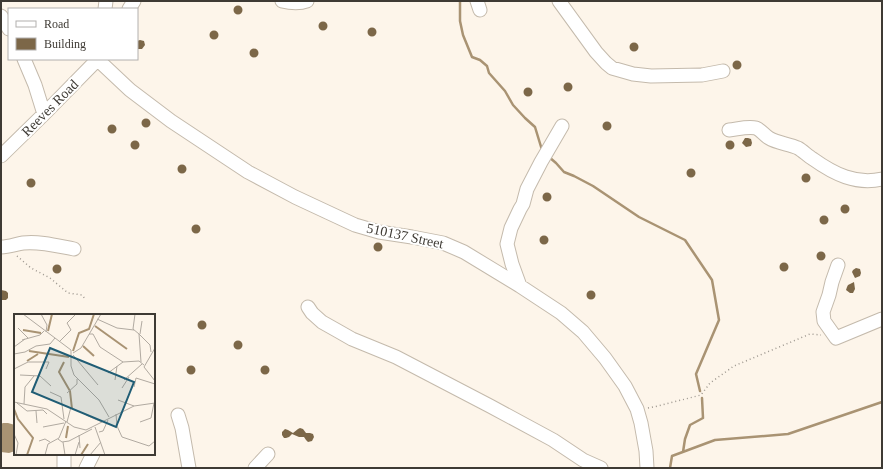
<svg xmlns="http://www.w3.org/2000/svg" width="883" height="469" font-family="'Times New Roman',serif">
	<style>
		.water { fill: #a99373 }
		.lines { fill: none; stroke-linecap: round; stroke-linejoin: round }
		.stream { stroke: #a99373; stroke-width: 2.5 }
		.building { fill: #7c6748 }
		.minor-casing { stroke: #c4baac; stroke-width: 15 }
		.path { stroke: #9d978f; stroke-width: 1.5; stroke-dasharray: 1 3; stroke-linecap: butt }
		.minor { stroke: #fff; stroke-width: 13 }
		.labels { text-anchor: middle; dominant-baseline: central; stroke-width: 4; stroke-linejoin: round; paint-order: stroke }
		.street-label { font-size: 14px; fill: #3e3a34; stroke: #fff }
		.inset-river { fill: none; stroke: #a99373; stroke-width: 2 }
		.inset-road { fill: none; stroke: #b1aaa1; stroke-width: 1 }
		.view { fill: #205d75; fill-opacity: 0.15; stroke: #205d75; stroke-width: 2 }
		.inset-edge { fill: none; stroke: #3e3a34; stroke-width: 2 }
	</style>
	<rect width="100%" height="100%" fill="#fdf5ea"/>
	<path class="water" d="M3,423h5l7,2v26l-6,2 -8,-1v-28z"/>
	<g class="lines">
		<path class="stream" d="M460,1v20l3,14 9,22 8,3 7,6 2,7 16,18 8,14 12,13 10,9 7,23
			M549,157l7,6 8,9 10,4 19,10 46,31 46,23 27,40 7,40 -23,54 4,17
			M683,452l2,-13 5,-14 13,-7 -1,-20
			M670,468l2,-12 43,-16 73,-6 94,-32"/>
	</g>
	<path class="building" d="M233.5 10a4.5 4.5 0 1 1 9 0a4.5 4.5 0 1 1-9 0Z
		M318.5 26a4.5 4.5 0 1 1 9 0a4.5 4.5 0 1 1-9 0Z
		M367.5 32a4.5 4.5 0 1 1 9 0a4.5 4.5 0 1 1-9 0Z
		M209.5 35a4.5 4.5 0 1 1 9 0a4.5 4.5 0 1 1-9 0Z
		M140,40l4,1 1,4 -3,4h-5v-8z
		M629.5 47a4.5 4.5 0 1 1 9 0a4.5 4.5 0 1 1-9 0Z
		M249.5 53a4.5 4.5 0 1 1 9 0a4.5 4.5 0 1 1-9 0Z
		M732.5 65a4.5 4.5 0 1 1 9 0a4.5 4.5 0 1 1-9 0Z
		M563.5 87a4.5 4.5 0 1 1 9 0a4.5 4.5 0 1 1-9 0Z
		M523.5 92a4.5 4.5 0 1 1 9 0a4.5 4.5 0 1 1-9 0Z
		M141.5 123a4.5 4.5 0 1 1 9 0a4.5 4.5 0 1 1-9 0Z
		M602.5 126a4.5 4.5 0 1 1 9 0a4.5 4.5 0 1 1-9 0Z
		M107.5 129a4.5 4.5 0 1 1 9 0a4.5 4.5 0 1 1-9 0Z
		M745,138h3l3,1 1,4 -1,3 -5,1 -4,-4z
		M725.5 145a4.5 4.5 0 1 1 9 0a4.5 4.5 0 1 1-9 0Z
		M130.5 145a4.5 4.5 0 1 1 9 0a4.5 4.5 0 1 1-9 0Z
		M177.5 169a4.5 4.5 0 1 1 9 0a4.5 4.5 0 1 1-9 0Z
		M686.5 173a4.5 4.5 0 1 1 9 0a4.5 4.5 0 1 1-9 0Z
		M801.5 178a4.5 4.5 0 1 1 9 0a4.5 4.5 0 1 1-9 0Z
		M26.5 183a4.5 4.5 0 1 1 9 0a4.5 4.5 0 1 1-9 0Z
		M542.5 197a4.5 4.5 0 1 1 9 0a4.5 4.5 0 1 1-9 0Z
		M840.5 209a4.5 4.5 0 1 1 9 0a4.5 4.5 0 1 1-9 0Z
		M819.5 220a4.5 4.5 0 1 1 9 0a4.5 4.5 0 1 1-9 0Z
		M191.5 229a4.5 4.5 0 1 1 9 0a4.5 4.5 0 1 1-9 0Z
		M539.5 240a4.5 4.5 0 1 1 9 0a4.5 4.5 0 1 1-9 0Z
		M373.5 247a4.5 4.5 0 1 1 9 0a4.5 4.5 0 1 1-9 0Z
		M816.5 256a4.5 4.5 0 1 1 9 0a4.5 4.5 0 1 1-9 0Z
		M779.5 267a4.5 4.5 0 1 1 9 0a4.5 4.5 0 1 1-9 0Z
		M52.5 269a4.5 4.5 0 1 1 9 0a4.5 4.5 0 1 1-9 0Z
		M856,268l4,1 1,4 -1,3 -5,2 -3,-6 1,-2z
		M854,282l1,7 -2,4h-3l-4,-3 1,-3 1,-2z
		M1,290l5,1 2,2v5l-2,2h-5z
		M586.5 295a4.5 4.5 0 1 1 9 0a4.5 4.5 0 1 1-9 0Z
		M197.5 325a4.5 4.5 0 1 1 9 0a4.5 4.5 0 1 1-9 0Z
		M233.5 345a4.5 4.5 0 1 1 9 0a4.5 4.5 0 1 1-9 0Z
		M186.5 370a4.5 4.5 0 1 1 9 0a4.5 4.5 0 1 1-9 0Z
		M260.5 370a4.5 4.5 0 1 1 9 0a4.5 4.5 0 1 1-9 0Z
		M300,428l3,1 3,4h4l3,1 1,3 -2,4 -4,1 -2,-2 -2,-3h-5l-7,-3 -3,3 -3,1h-2l-2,-3v-3l3,-3 3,1 5,3 5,-4z"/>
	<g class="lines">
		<defs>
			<path id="minor" d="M282,1c8,2 17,3 25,0
				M477,1l3,9
				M559,1l37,51 10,11 6,5 21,6 18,2 51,-1 21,-4
				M105,9l1,-8
				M129,9l5,-8
				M1,16l8,13
				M24,59l11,26 9,29
				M97,59l33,31 41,31 77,51 47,25 60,28 24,7 33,5 31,6 21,9 56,34 41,27 22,19 22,26 20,28 12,23 4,14 5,28 1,17
				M729,130c9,-1 19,-4 27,-2 5,2 8,7 13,10 8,5 20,6 29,10 5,3 10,8 15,11 21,15 43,26 69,20
				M1,156l43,-42 54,-55
				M1,247c8,0 15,-3 22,-4 17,-2 35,3 51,6
				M838,265l-6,17 -3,13 -6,17 1,9 12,17 46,-19
				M520,286l-8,-22 -5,-20 4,-16 9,-19 3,-5 4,-15 14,-27 21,-36
				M308,307l4,6 10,9 16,9 14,8 44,18 94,49 63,34 30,20 18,8
				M178,415l4,13 7,40
				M64,454v14
				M86,468l7,-14
				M255,468l13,-14"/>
		</defs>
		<use href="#minor" class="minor-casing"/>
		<path class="path" d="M17,256l14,12 19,10 18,15 14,2 4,5
			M648,408l10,-2 43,-11 9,-12 24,-17 76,-32 11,1"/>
		<use href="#minor" class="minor"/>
	</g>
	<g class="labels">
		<g class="street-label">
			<text transform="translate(50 108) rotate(-45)">Reeves Road</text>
			<text transform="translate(405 236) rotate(12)">510137 Street</text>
		</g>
	</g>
	<g transform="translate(14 314)">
		<rect width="141" height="141" fill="#fdf5ea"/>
		<path class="inset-river" d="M81,12l32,23M9,16l18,3M34,17l4,-17M69,32l11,10M15,37l40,6M59,37l6,-18 10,-4 5,-15M13,47l11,-7M50,48l-5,10 11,19 2,18M0,95l4,10 15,19 -6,17M52,124l2,-12M67,141l7,-11"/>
		<path class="inset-road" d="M9,0l48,36v16l3,9 25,25 10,17M27,0l6,11 -1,7M121,0l-2,15 6,5 2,28M83,5l20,9 17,2M4,14l10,10M75,20h4l7,13 23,15 16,-1 5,4M125,20l11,11 1,7M126,20l2,-13M8,26l18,-5 4,-4M45,28l12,-12 -4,-7 9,-9M0,33l11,-8M141,34l-11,19 11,14M59,39l8,-5 20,-34M0,40l11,-2 11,-6 14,-2 5,-6M59,41l25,30M0,55l14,-7h21l-3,7M94,59l15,-11M6,61l20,1 11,10M101,66l2,-14M110,66l18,-16M120,73l2,-9 19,6M108,74l7,-11M36,78l11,5 3,22M53,79l10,-9v-5M104,86l16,6M0,88l33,7 27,18 12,3 48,-24 21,-3M3,89l10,8 16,-1 4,4M10,90l1,-17 9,-11M22,97l1,12M102,100l1,12 5,11 27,9 6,-5M72,101l16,7M53,108l4,-15M126,108l11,-4 3,-15M29,113l21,-4M81,113l10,28M85,118l4,-1 5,-11M0,120l4,9 -2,12M65,121l1,13M44,125l4,3 7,-1 23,-12M25,127l6,-2 5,3M49,128l2,13M31,141l3,-11 11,-6 7,-17M61,141l4,-13M76,141l11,-13"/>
		<path class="view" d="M36,34l84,34 -18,45 -84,-35z"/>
		<rect width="141" height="141" class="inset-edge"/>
	</g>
	<rect width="883" height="469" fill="none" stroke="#3e3a34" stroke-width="4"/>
	<rect x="8" y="8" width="130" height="52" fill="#ffffff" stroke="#b2b0ae"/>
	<rect x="16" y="21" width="20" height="6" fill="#ffffff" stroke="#b2b0ae"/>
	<text x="44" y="28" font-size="12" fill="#3e3a34">Road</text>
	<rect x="16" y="38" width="20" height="12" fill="#7c6748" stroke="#b2b0ae"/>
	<text x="44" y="48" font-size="12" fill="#3e3a34">Building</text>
</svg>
